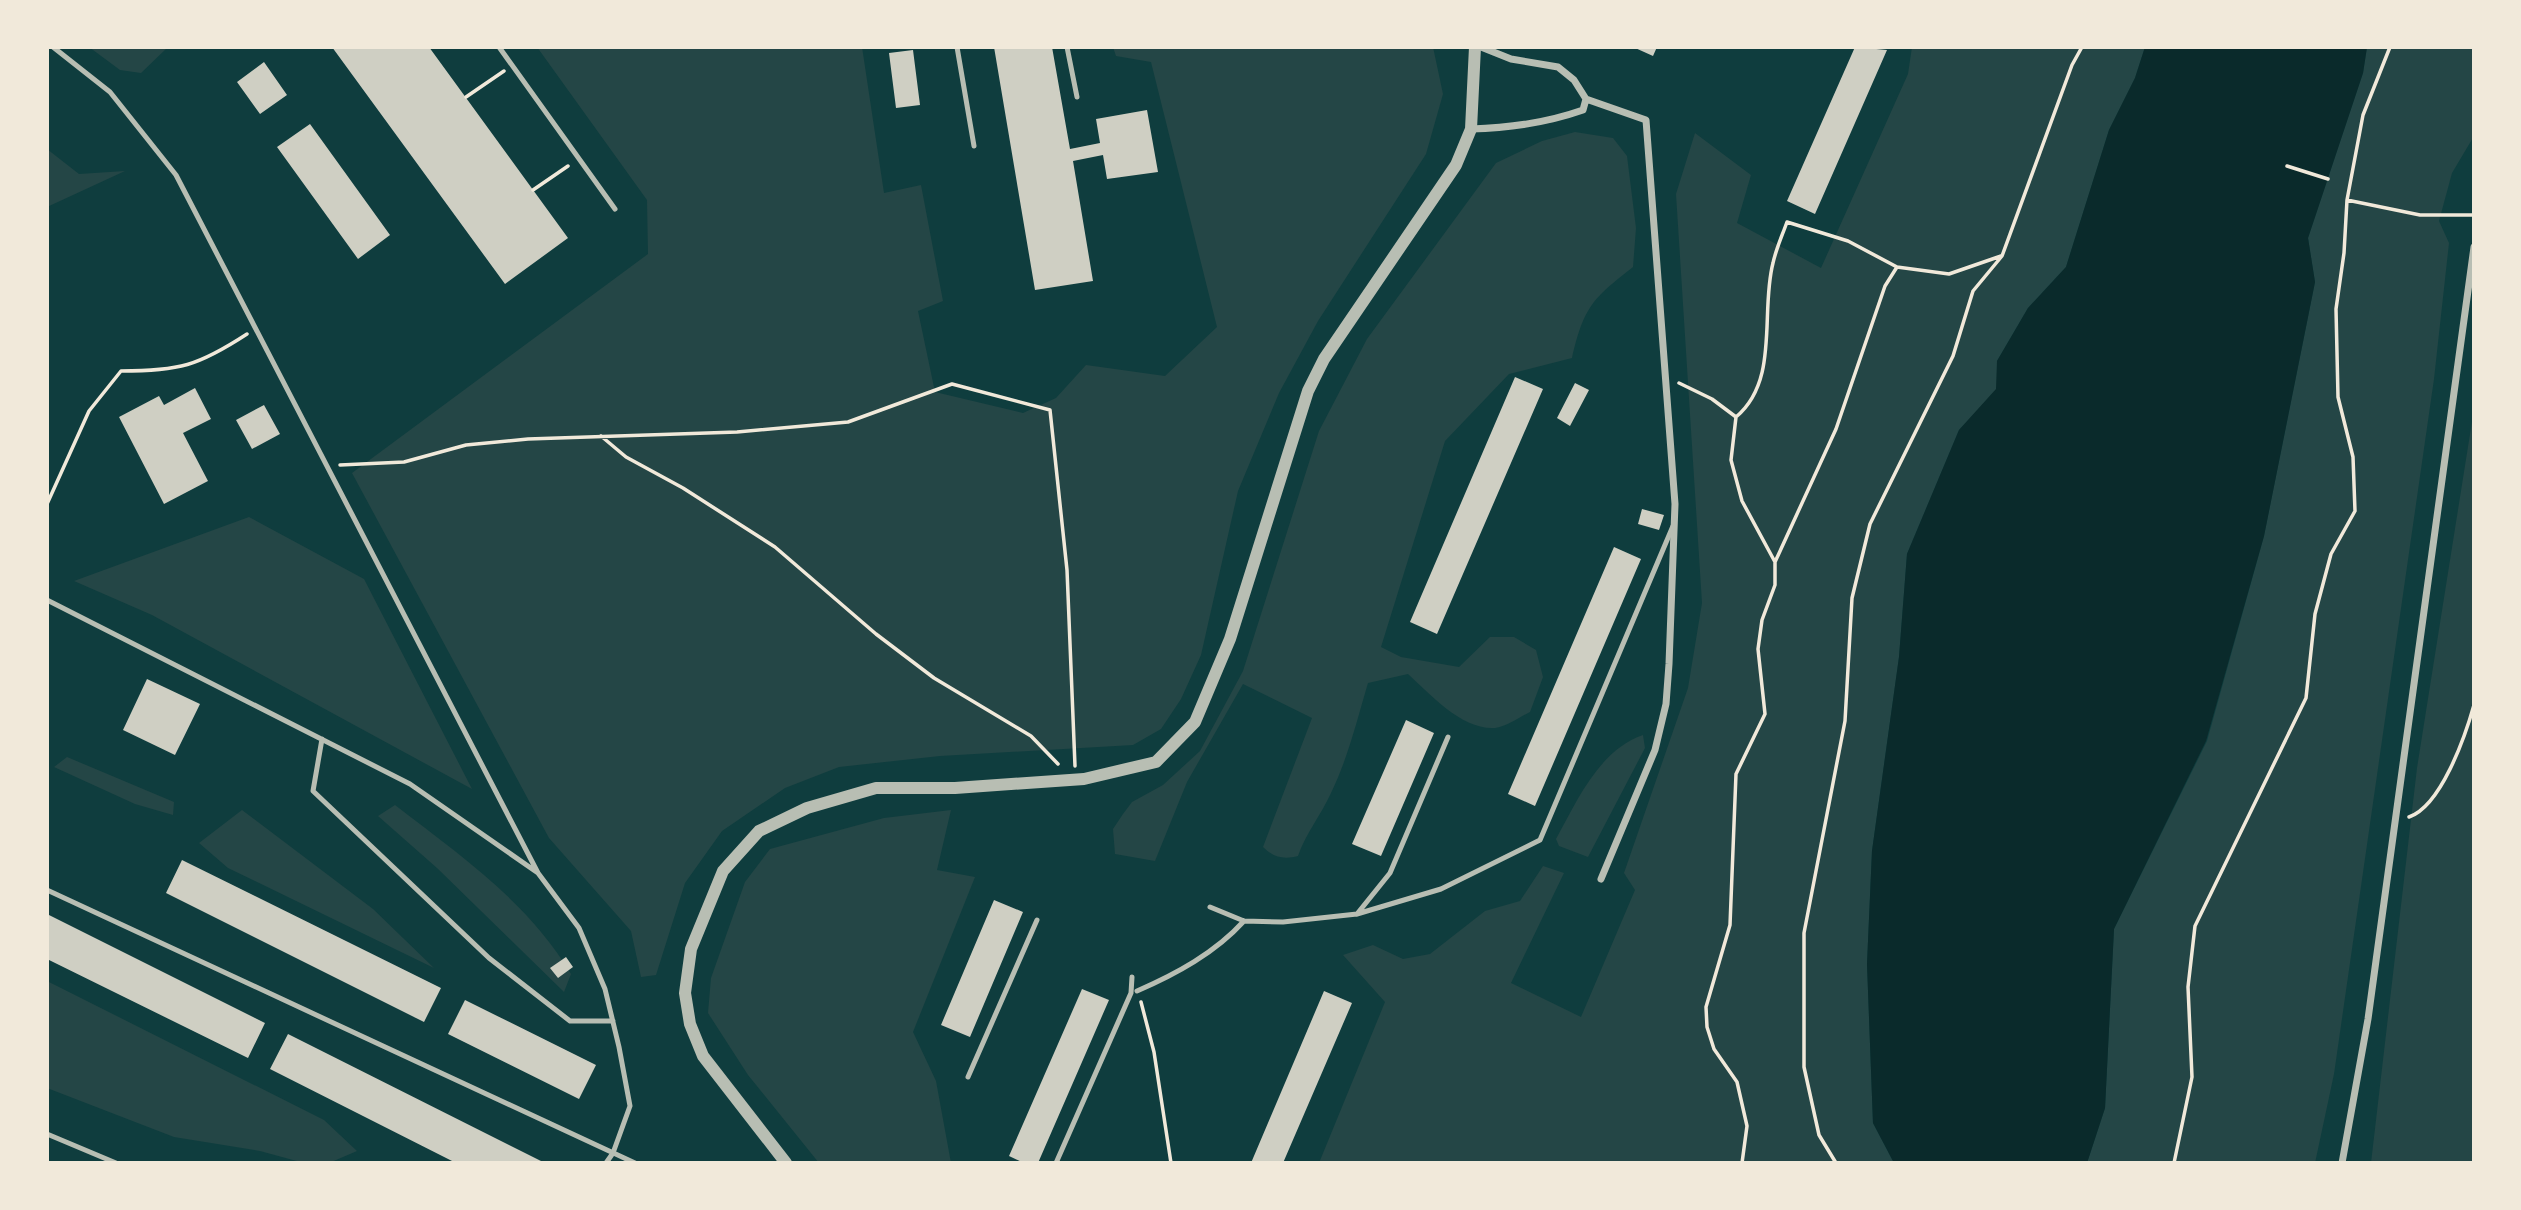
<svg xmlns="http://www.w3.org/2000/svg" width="2521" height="1210" font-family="'Exo 2',sans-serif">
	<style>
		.green { fill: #244646 }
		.water { fill: #0a2a2b }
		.building { fill: #cfcfc3 }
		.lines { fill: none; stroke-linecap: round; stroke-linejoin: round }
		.path { stroke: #f1e9da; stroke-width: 3.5 }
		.service { stroke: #b8beb3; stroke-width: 5 }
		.minor { stroke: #b8beb3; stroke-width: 7 }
		.tertiary { stroke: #b8beb3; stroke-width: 12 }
	</style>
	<rect width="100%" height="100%" fill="#0f3d3e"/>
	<path class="green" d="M89,47h79l-27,26 -21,-3z
		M537,47h325l22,146 37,-8 22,116 -25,10 17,81 88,21 33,-15 30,-33 79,11 52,-49 -66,-265 -35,-6 -3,-9h320l10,47 -17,60 -108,167 -39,72 -41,98 -37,164 -20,44 -20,30 -28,16 -193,11 -101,11 -54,21 -63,43 -37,52 -29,92 -15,2 -10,-46 -82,-93 -197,-365 296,-219 -1,-54z
		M1912,47h233l-10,31 -26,52 -43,137 -38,41 -31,53v28l-38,41 -52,124 -8,103 -27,194 -5,113 6,159 21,40h-575l66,-161 -42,-47 30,-10 30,14 27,-5 55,-43 35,-10 23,-35 21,7 -53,110 70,34 54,-127 -11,-17 64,-185 14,-85 -26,-409 19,-61 56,42 -14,48 84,45 87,-194z
		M2367,47h107v89l-22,37 -13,48 10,22 -15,136 -100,695 -19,89h-228l18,-55 9,-179 93,-188 57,-205 51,-254 -7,-44 55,-165z
		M1575,132l38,6 14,18 9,72 -3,39c-41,32 -49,40 -61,91l-63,16 -64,67 -64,206 20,10 58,10 31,-30h24l22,13 7,27 -13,35c-10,5 -24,15 -35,16 -33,2 -64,-33 -87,-54l-40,9c-11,37 -20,75 -37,110 -10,22 -25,40 -33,63 -15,4 -25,1 -35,-9l49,-129 -69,-34 -56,98 -32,79 -40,-7 -2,-25 10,-15 9,-12 31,-17 37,-34 43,-80 76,-240 48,-92 129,-176 46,-22z
		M47,149l32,25 46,-3 -78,36z
		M2474,409v754h-103l46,-395z
		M249,517l115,62 108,210 -320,-174 -78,-34z
		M1643,735l2,13 -57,109 -29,-11 -3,-7c21,-38 43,-89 87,-104z
		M67,757l107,45 -1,13 -38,-11 -81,-37z
		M395,805c66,51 133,97 176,169l-7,18 -127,-124 -59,-52z
		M242,810l131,99 61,59 -206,-100 -29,-25z
		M951,810l-14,60 38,7 -62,155 23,49 15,82h-132l-71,-88 -40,-62 3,-35 34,-96 25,-33 114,-31z
		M47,981l277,139 33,31 -28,12h-25l-44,-12 -86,-14 -127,-49z"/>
	<path class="water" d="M2145,47h222l-4,26 -55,165 7,44 -51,254 -58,205 -92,188 -9,179 -18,55h-193l-21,-40 -6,-159 5,-113 27,-194 8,-103 52,-124 37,-41 1,-28 31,-53 38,-41 43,-137 26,-52z"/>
	<path class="building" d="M332,47h97l139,191 -63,46z
		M994,47h58l18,102 30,-6 -4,-24 51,-9 11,62 -51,7 -4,-24 -30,6 20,120 -58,9z
		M1633,47h24l-4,9z
		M1855,47l32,3 -72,164 -28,-13z
		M913,50l7,55 -24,3 -7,-55z
		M264,62l23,33 -27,19 -23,-32z
		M310,124l80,111 -32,24 -81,-112z
		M1515,377l28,12 -106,245 -27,-12z
		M1575,383l14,7 -19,36 -13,-8z
		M195,388l16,31 -28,14 25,48 -44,23 -45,-87 40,-21 5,9z
		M264,405l16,29 -28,15 -16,-29z
		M1642,509l22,6 -5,15 -21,-6z
		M1614,547l27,12 -106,247 -27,-12z
		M147,679l53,25 -25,51 -52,-25z
		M1406,720l28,13 -53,123 -29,-12z
		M182,860l259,128 -17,34 -258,-129z
		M994,900l29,12 -53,125 -29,-12z
		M47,914l218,109 -17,35 -201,-99z
		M566,957l7,10 -15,11 -8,-10z
		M1082,989l27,11 -71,163h-14l-15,-7z
		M1324,991l28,12 -69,160h-32z
		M465,1000l131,65 -17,34 -131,-65z
		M288,1034l257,129h-89l-186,-94z"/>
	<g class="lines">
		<path class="path" d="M466,97l38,-26
			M2287,166l41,13
			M533,190l35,-24
			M2347,200l73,15h54
			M1679,383l33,16 24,18 -5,43 11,41 33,61
			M1736,417c44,-37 24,-105 37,-154 3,-14 9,-27 14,-41l61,19 49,26
			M601,436l25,21 57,31 92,59 101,87 58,44 97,58 27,28
			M340,465l64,-3 62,-17 62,-6 209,-7 111,-10 104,-38 98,26 17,160 8,196
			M47,504l42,-93 32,-40c58,0 77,-5 126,-37
			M2409,817c32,-11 56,-80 65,-112
			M1141,1002l13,50 17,111
			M1742,1163l5,-37 -10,-44 -23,-33 -7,-22 -1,-20 24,-82 6,-151 29,-60 -7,-65 4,-29 13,-35v-23l61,-133 49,-143 12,-19 52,7 52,-18
			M1836,1163l-17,-28 -15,-68v-134l41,-212 7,-123 18,-74 83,-168 20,-65 29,-35 70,-191 10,-18
			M2174,1163l18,-86 -4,-90 7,-61 111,-228 9,-84 16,-60 24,-43 -2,-54 -15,-60 -2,-88 8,-56 3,-53 16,-85 27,-68"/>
		<path class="service" d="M53,47l57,45 66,83 362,698
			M499,47l116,162
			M957,47l17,99
			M1067,47l10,50
			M47,600l363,184 128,89 41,55 26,61 14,58 11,59 -17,47 -7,10
			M322,739l-9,52 176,167 81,63h43
			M47,890l588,273
			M1210,907l34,14 39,1 74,-8 84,-25 99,-49 133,-314
			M1357,914l33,-41 58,-136
			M1137,991c39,-17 78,-38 107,-70
			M968,1077l69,-157
			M47,1134l69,29
			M1056,1163l75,-170 1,-16"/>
		<path class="minor" d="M1481,47l30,12 47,8 16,13 12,19 60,21 29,384 -6,160 -3,40 -11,46 -54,129
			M1471,129c40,-1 75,-6 112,-19l3,-11
			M2342,1163l26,-144 106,-772"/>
		<path class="tertiary" d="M786,1163l-83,-107 -13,-32 -5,-31 6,-44 32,-78 36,-40 48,-23 69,-20h79l129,-9 72,-17 39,-40 35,-83 78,-248 16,-32 132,-194 15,-36 4,-82"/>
	</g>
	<rect width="2521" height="1210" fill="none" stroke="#f1e9da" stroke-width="98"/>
</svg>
